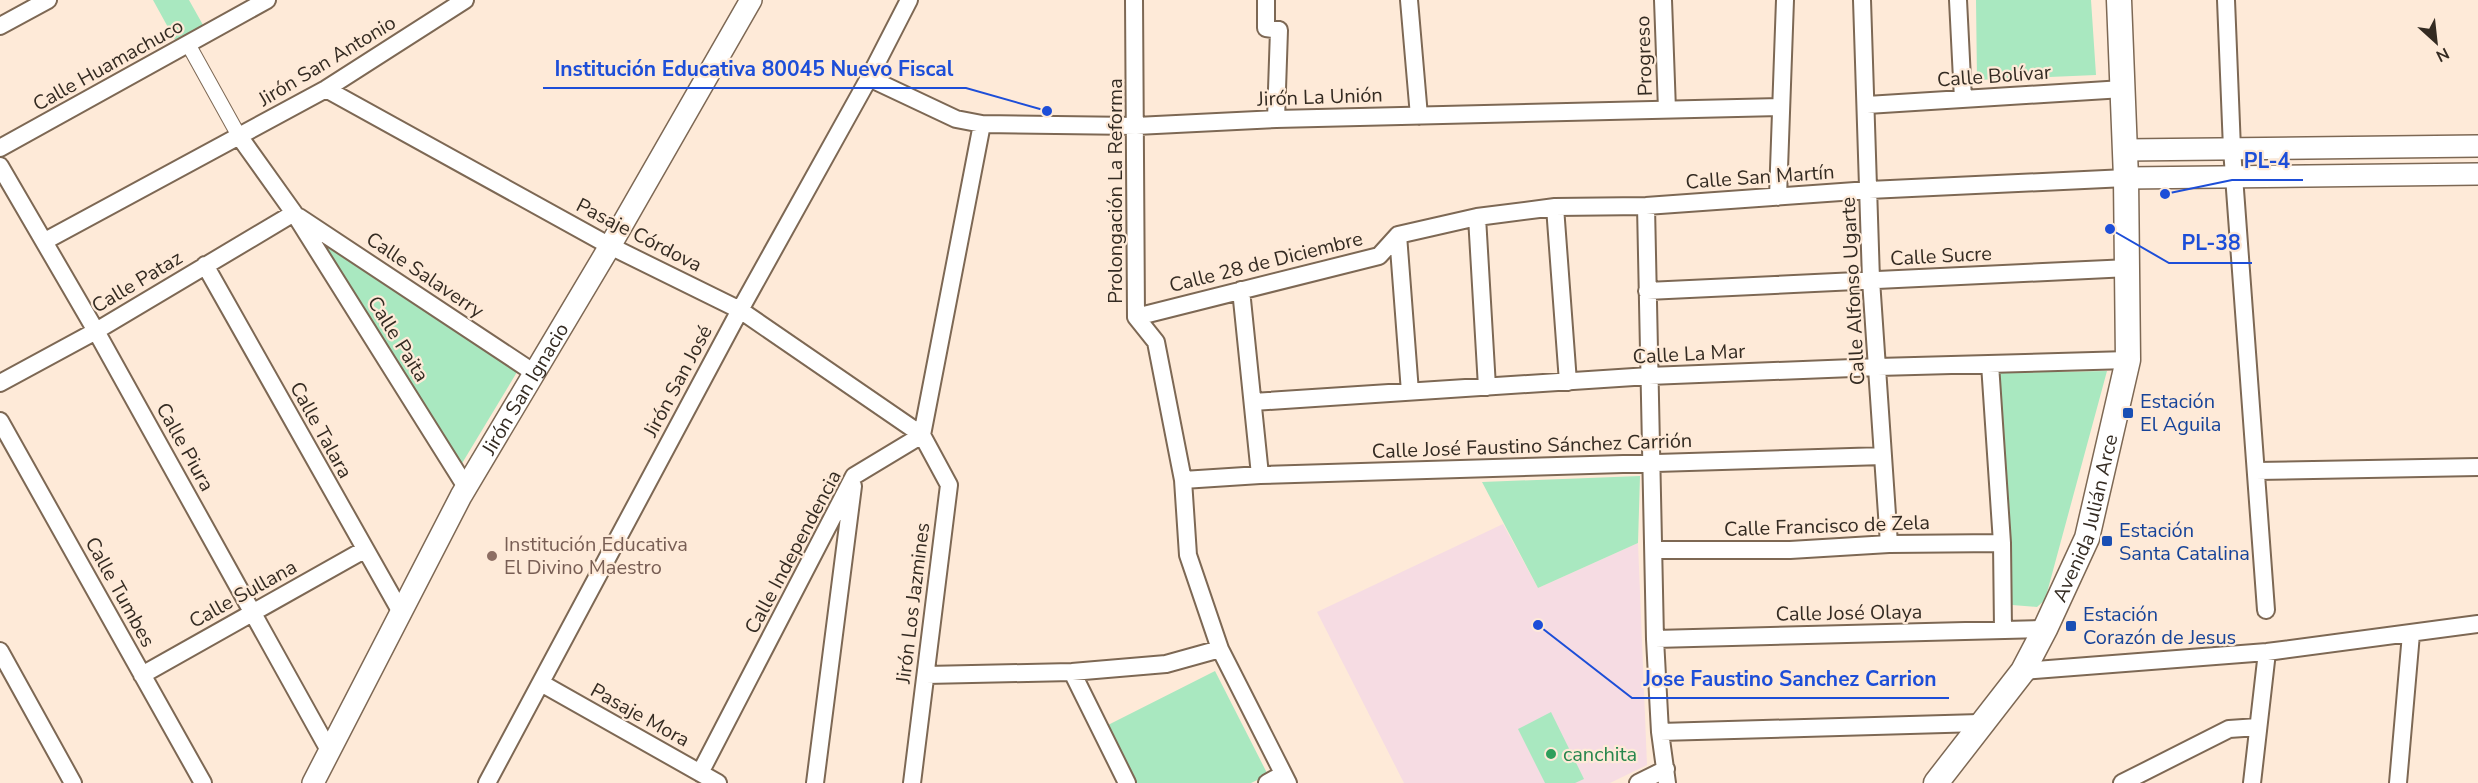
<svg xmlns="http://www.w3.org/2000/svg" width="2478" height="783" font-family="'Nunito Sans',sans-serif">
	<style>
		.education { fill: #f6dce3 }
		.green { fill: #a9e8c0 }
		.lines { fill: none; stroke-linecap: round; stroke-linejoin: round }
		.pedestrian-casing { stroke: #7d6854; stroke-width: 16 }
		.minor-casing { stroke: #7d6854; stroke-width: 20 }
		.tertiary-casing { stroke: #7d6854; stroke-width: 24 }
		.secondary-casing { stroke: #7d6854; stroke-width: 27 }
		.pedestrian { stroke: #fff; stroke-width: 14 }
		.minor { stroke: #fff; stroke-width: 16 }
		.tertiary { stroke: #fff; stroke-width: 21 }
		.secondary { stroke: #fff; stroke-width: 24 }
		.transit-dot { fill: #1a4fb4; stroke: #feead8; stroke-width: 2 }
		.education-dot { fill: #8d6e63; stroke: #feead8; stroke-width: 2 }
		.leisure-dot { fill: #2e9e5b; stroke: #feead8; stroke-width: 2 }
		.labels { text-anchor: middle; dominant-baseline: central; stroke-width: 4.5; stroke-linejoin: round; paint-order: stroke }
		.street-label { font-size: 20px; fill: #342b22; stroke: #feead8 }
		.transit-label { font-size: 20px; fill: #164399; stroke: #feead8; text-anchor: start }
		.education-label { font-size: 20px; fill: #785e54; stroke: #feead8; text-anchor: start }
		.leisure-label { font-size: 20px; fill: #27864d; stroke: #feead8; text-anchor: start }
		.leader { fill: none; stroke: #1d4ed8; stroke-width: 2 }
		.callout-dot { fill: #1d4ed8; stroke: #feead8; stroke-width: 2 }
		.callout-label { font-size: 21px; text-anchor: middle; font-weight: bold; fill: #1d4ed8; stroke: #feead8; stroke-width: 4.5; stroke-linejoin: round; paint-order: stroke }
	</style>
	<rect width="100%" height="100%" fill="#feead8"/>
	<path class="education" d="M1503,524l35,64 100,-45 9,222 -37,18h-206l-87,-171z"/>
	<path class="green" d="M153,0h36l14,25 -28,15z
		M1976,0h115l5,75 -119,5z
		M307,226l210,146 -56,93z
		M2107,371l-62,229 -8,7 -25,-2 -15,-232z
		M1640,476l-2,67 -100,45 -56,-106z
		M1215,671l53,104 -17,8h-114l-29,-58z
		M1551,712l33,67 -9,4h-30l-27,-54z"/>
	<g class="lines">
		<defs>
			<path id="pedestrian" d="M188,44l51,92"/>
			<path id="minor" d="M1134,0l2,317 20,25 27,138 5,75 32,94 68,134
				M1266,0v28l13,2 -3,89
				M1409,0l10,116
				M1663,0l4,110
				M1862,0l9,280 18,264
				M1958,0l5,99
				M2226,0l6,149 34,461
				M0,26l48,-26
				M869,78l87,41 26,5 154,2 140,-7 505,-12
				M326,89l284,157 130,64 182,125 27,50 -37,298
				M1867,105l256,-16
				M239,136l55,77 172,274
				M0,148l267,-148
				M0,166l96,165 234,421
				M1778,197l7,-197
				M1646,206l9,433 5,93 7,51
				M1555,207l13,175
				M299,217l234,155
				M1477,217l10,170
				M1398,235l79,-18 78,-10 91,-1 223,-16 257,-12
				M1398,235l12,157
				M45,241l281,-152 139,-89
				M205,265l197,349
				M1241,290l19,185
				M1647,291l482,-23
				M1136,317l243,-61 19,-21
				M1990,364l12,179 1,87
				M0,383l96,-52 198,-118
				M1253,402l396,-26 229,-9 250,-7
				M0,421l203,362
				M2256,471l222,-4
				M1183,480l77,-5 623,-19
				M1654,550h136l99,-6 113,-1
				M1655,639l390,-10
				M0,651l73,132
				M2023,671l244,-19 211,-28
				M1072,672l55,111
				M142,675l222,-125
				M926,675l146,-3 94,-8 54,-15
				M541,683l177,100
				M1660,732l320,-9
				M700,773l154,-297 68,-41 60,-311
				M487,783l253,-473 129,-232 40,-78
				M815,783l38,-297
				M1267,783l16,-9
				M1638,783l28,-14
				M2122,783l107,-54 29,-2
				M2252,783l15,-131
				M2398,783l13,-149"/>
			<g id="tertiary">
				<path d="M2125,150l353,-4"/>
				<path d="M2126,178l352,-4"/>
				<path id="s1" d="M313,783l148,-287 149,-250 141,-246"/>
			</g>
			<g id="secondary">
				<path id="s2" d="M1936,783l87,-112 22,-42 42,-91 41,-178 -2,-182 -7,-178"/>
			</g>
		</defs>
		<use href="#pedestrian" class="pedestrian-casing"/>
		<use href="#minor" class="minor-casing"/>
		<use href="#tertiary" class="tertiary-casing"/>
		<use href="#secondary" class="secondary-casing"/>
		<use href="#pedestrian" class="pedestrian"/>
		<use href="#minor" class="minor"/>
		<use href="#tertiary" class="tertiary"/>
		<use href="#secondary" class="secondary"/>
	</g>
	<g class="transit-dot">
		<rect x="2122" y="407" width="12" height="12" rx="3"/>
		<rect x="2101" y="535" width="12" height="12" rx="3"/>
		<rect x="2065" y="620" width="12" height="12" rx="3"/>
	</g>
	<circle class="education-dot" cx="492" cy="556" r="6"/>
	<circle class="leisure-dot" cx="1551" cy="754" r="6"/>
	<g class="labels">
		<g class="street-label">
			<text transform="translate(1644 56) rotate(-92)">Progreso</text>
			<text transform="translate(327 61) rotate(-31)">Jirón San Antonio</text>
			<text transform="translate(108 65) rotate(-29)">Calle Huamachuco</text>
			<text transform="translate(1994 76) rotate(-4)">Calle Bolívar</text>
			<text transform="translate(1320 97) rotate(-2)">Jirón La Unión</text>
			<text transform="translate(1760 177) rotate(-4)">Calle San Martín</text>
			<text transform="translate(1115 191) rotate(-90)">Prolongación La Reforma</text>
			<text transform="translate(639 235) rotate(27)">Pasaje Córdova</text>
			<text transform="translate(1941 256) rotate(-3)">Calle Sucre</text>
			<text transform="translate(1266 262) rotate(-14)">Calle 28 de Diciembre</text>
			<text transform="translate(425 275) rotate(34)">Calle Salaverry</text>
			<text transform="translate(137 282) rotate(-31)">Calle Pataz</text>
			<text transform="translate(1853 291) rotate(-93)">Calle Alfonso Ugarte</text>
			<text transform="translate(398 339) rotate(58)">Calle Paita</text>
			<text transform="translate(1689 354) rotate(-3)">Calle La Mar</text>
			<text transform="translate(678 381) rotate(-62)">Jirón San José</text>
			<text stroke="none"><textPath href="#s1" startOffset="448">Jirón San Ignacio</textPath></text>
			<text transform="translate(321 430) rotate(61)">Calle Talara</text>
			<text transform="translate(1532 446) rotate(-2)">Calle José Faustino Sánchez Carrión</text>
			<text transform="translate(185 447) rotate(61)">Calle Piura</text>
			<text stroke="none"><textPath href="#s2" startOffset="308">Avenida Julián Arce</textPath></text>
			<text transform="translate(1827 526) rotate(-2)">Calle Francisco de Zela</text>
			<text transform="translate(793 552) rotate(-62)">Calle Independencia</text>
			<text transform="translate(120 592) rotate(61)">Calle Tumbes</text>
			<text transform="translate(243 594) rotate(-29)">Calle Sullana</text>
			<text transform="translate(913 603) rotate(-83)">Jirón Los Jazmines</text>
			<text transform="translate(1849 613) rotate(-1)">Calle José Olaya</text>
			<text transform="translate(640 715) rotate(29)">Pasaje Mora</text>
		</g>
		<g class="transit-label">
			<text x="2140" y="401">Estación<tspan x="2140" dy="23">El Aguila</tspan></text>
			<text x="2119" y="530">Estación<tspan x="2119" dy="23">Santa Catalina</tspan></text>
			<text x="2083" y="614">Estación<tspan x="2083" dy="23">Corazón de Jesus</tspan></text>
		</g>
		<g class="education-label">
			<text x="504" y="544">Institución Educativa<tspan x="504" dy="23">El Divino Maestro</tspan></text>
		</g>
		<g class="leisure-label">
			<text x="1563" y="754">canchita</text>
		</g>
	</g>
	<path class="leader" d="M1047 111L966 88H543M2165 194L2232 180H2303M2110 229L2169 263H2252M1538 625L1632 698H1949"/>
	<g class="callout-dot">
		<circle cx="1047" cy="111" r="6"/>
		<circle cx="2165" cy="194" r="6"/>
		<circle cx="2110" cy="229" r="6"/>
		<circle cx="1538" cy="625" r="6"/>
	</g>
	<g class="callout-label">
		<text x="754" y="76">Institución Educativa 80045 Nuevo Fiscal</text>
		<text x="2267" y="168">PL-4</text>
		<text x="2211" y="250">PL-38</text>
		<text x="1790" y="686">Jose Faustino Sanchez Carrion</text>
	</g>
	<g transform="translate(2436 42) rotate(153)" stroke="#feead8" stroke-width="4.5" paint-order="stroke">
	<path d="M0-4.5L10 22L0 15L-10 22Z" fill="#342b22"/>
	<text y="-9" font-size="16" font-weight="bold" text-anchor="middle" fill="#342b22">N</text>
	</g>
</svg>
